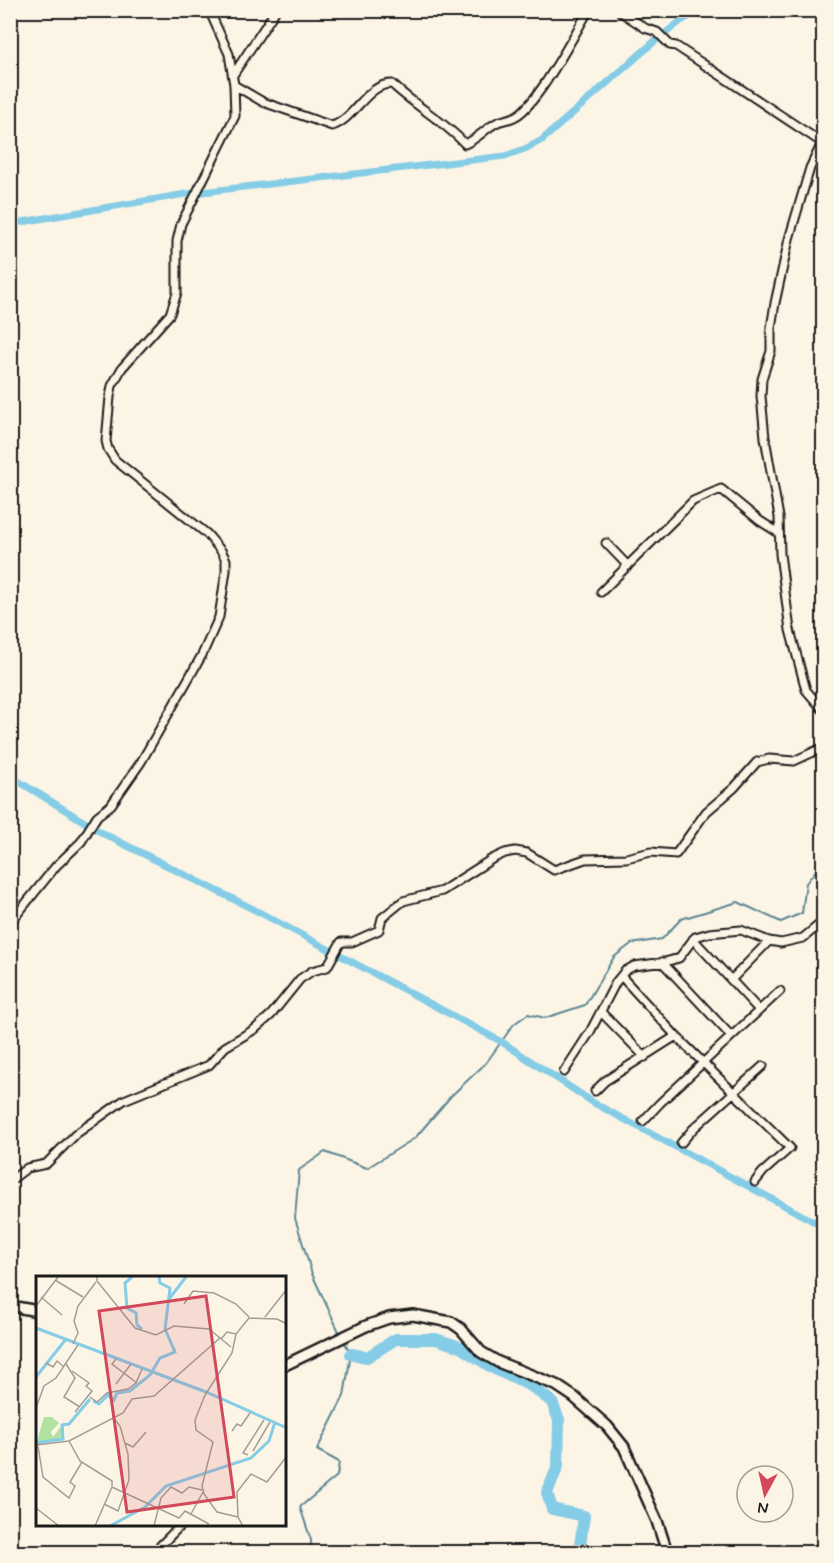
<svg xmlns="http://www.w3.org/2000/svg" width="834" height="1563" font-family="Mynerve,sans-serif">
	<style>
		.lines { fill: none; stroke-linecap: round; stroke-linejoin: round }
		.stream { stroke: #5b8695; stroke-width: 2 }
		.canal { stroke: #85cce6; stroke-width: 7 }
		.river { stroke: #85cce6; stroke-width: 12 }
		.minor-casing { stroke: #1c1c1c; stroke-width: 11 }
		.tertiary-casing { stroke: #1c1c1c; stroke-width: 14 }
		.minor { stroke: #fcf5e5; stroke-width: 7 }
		.tertiary { stroke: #fcf5e5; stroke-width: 9 }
		.inset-river { fill: none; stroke: #85cce6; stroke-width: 3 }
		.inset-road { fill: none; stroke: #a29e95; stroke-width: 1.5 }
		.view { fill: #d1495b; fill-opacity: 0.15; stroke: #d1495b; stroke-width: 3 }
		.inset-edge { fill: none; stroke: #1c1c1c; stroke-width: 3 }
	</style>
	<rect width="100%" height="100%" fill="#fcf5e5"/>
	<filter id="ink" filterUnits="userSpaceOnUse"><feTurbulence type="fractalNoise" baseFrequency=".0167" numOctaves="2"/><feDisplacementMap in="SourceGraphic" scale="12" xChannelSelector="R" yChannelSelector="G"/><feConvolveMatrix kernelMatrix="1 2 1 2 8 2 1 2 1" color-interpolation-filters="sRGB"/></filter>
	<g filter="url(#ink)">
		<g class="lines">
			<path class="stream" d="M341,1336l-29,-62 -17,-56 4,-48 26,-18 42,16 48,-30 36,-42 35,-33 28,-39 14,-10 17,4 40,-13 29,-48 17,-13 31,-5 19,-20 57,-17 43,20 21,-9 4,-30 11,-14 7,9
				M311,1552v-12l-11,-33 37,-31 2,-14 -22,-12 27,-54 7,-42 -7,-13"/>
			<path class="canal" d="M10,224l176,-30 319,-38 22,-8 15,-8 113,-99 26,-20 13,-7 19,-4
				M10,776l94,58 151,76 247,132 92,61 230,124"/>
			<path class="river" d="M351,1354l16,3 29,-18h40l24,8 33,21 38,18 21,16 7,18 -1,46 -11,27 5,16 32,7 -4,30 1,6"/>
			<defs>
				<path id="minor" d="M618,10l27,18 12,4 13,13 6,1 148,98
					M233,75l43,-65
					M234,85l29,17 69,24c23,-7 35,-43 60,-42 23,22 52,37 73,60 12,-5 20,-15 31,-21 5,-3 12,-3 18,-6 22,-9 61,-84 75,-107
					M824,139l-14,29 -21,71 -14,64 -4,25v23l-9,28 -1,17 4,42 14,79 1,37 10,76 16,60 18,21
					M606,543l22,23
					M601,592l92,-91 28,-12 39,32 19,12
					M10,923l46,-57 25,-24 16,-26 14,-11 30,-43 61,-107 17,-38 7,-46v-11l-4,-8 -15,-18 -92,-74 -7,-11 -2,-8 4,-44 2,-11 10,-18 48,-54 7,-21v-52l4,-17 54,-108 -1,-31 -5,-31 -20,-44
					M693,939l66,71
					M662,962l69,74
					M621,976l55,60 114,112 -27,24 -8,10
					M731,980l38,-39
					M601,1012l44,45
					M564,1072l26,-40 26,-50 9,-11 9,-5 31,-4 14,-4 16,-21 14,-4 32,-3 28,11 12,2 22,-5 17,-14h4
					M595,1091l10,-10 71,-45
					M643,1121l17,-18 120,-112
					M681,1143l12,-14 70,-63
					M10,1181l17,-13 19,-4 30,-30 48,-34 85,-35 16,-18 30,-18 16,-14 29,-36 12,-8 15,-4 14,-25h11l27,-12 3,-12 21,-17 39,-10 50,-32 13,-6 10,-2 12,2 27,17 31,-11 41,-1 25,-6 25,2 30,-42 28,-24 23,-26 12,-3 25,2 30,-14
					M154,1552l26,-26"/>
				<path id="tertiary" d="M10,1306l28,5
					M285,1365l81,-39 23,-8 24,-3 38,7 10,7 20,23 17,10 58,23 18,12 33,29 17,21 33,74 10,31"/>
			</defs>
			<use href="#minor" class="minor-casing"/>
			<use href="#tertiary" class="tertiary-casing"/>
			<use href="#minor" class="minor"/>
			<use href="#tertiary" class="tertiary"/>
		</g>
	</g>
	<g transform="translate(36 1276)">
		<rect width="250" height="250" fill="#fcf5e5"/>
		<path d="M8,141h8l7,6 -8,9 2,5 11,-15v17l-28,5z" fill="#b2e2a1"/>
		<path class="inset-river" d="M96,1l-7,6 2,25 9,5 1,12 5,4M133,23l17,-22M0,52l170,64 81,36M0,101l30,-38M57,125l6,3 9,-9 6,5 3,-7 13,-2 20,-16 10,-17 15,-6 -10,-23 5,-41 -10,-5 -1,-6M0,167l27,-4 -1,-14 7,-1 21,-25M74,250l35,-19 21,-21 85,-28 18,-17 6,-19"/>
		<path class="inset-road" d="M61,1v4l38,47 21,7 18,-9 35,3 22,18M19,4l28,17M5,21l21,18M148,28l9,-13 21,2 22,11 13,13M0,30l22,-29M229,41l22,-28M185,63l6,-7 9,2M37,68l5,-11 -4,-12 4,-15 18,-24M80,83l-4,5 25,19M10,87l7,4 4,-6 7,6M30,88l9,14 -11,19 16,10M36,95l17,12 -3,3 6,5 -17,21M80,108l15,-20M54,121l7,5 10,-9 21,-4 8,-6 6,-14M0,132l8,-22 12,-8 22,-33M196,155l5,-7 4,2 9,-13M33,165l11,20 32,20v5M89,167l8,4 13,-15M0,169l33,-4 54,-28 9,-14 22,-3 66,-58M2,170l5,31 26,21 6,-12 -5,-4 12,-20M217,175l17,-29M212,179l-5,-2 21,-33M68,228l14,7 11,-31 -1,-26 -8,-28 -7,-9M0,232l23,18M155,238l12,-22M202,241l-1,-25 14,-18 16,8 20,-26M59,250l17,-39 67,31 6,-7 24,13M118,250l7,-28 10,-11 11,6 7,-6 13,3M207,250l-5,-9 -21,-5 -13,-18 -2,-8 11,-44 -17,-12 -1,-10 10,-25 27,-42 4,-19 13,-16 28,1 10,5"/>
		<path class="view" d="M170,20l28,201 -107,15 -28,-201z"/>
		<rect width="250" height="250" class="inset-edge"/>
	</g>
	<rect width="834" height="1563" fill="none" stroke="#fcf5e5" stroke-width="36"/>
	<rect x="18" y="18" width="798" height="1527" fill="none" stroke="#1c1c1c" stroke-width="2" filter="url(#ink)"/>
	<g transform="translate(765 1494) rotate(188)"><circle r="28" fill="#fcf5e5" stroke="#a29e95" stroke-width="1.5"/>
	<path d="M0-4.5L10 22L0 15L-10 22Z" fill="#d1495b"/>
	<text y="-9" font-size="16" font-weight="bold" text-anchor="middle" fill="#1c1c1c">N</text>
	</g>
</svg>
